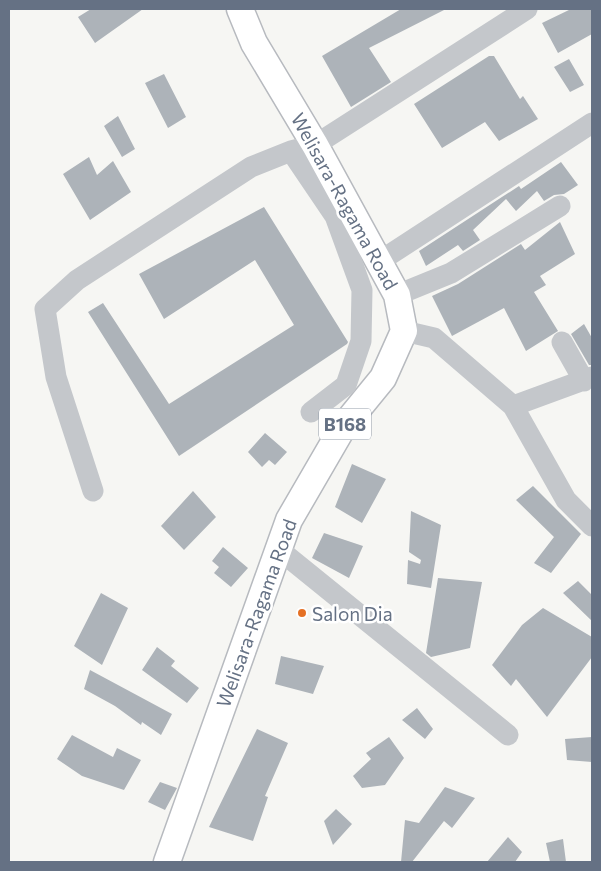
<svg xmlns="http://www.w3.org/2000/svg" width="601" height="871" font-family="Commissioner,sans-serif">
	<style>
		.building { fill: #adb3b9 }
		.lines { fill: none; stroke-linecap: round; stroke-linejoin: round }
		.major-casing { stroke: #b7babf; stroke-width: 29 }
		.minor { stroke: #c4c7cb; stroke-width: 21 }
		.major { stroke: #fff; stroke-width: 26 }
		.poi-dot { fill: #e57125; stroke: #fff; stroke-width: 2 }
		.labels { text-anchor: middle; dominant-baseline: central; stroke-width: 5; stroke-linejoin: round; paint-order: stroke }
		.shield { fill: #fff; stroke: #939ca9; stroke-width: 1 }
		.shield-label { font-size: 18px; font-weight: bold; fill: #657184 }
		.street-label { font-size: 19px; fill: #657184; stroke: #fff }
		.poi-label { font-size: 19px; fill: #657184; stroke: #fff; text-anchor: start }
	</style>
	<rect width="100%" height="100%" fill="#f6f6f3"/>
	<path class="building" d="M91,9h52l-48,34 -17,-26z
		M401,9h45l-77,39 22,34 -40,25 -29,-51z
		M571,9h21v25l-34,19 -16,-30z
		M489,56h5l26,43 3,-3 15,23 -39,22 -14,-19 -43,26 -28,-44z
		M569,59l15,26 -14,7 -16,-25z
		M164,74l22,43 -18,11 -23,-45z
		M118,116l17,33 -13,8 -18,-31z
		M89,157l8,18 16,-14 18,31 -41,28 -27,-46z
		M561,162l17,23 -14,9 -10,1 -10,6 -7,-10 -21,20 -10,-12 -33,31 7,10 -17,11 -5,-6 -32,21 -7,-15 100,-65 2,3z
		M264,207l84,135 -1,2 -168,112 -91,-144 15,-9 66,101 125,-79 -39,-65 -91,59 -25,-45z
		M560,222l15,32 -35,22 6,9 -12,7 24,39 -32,20 -22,-43 -52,28 -20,-40 26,-12 63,-40 4,6z
		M584,324l8,14v27h-3l-18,-31z
		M265,433l22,19 -12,13 -6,-5 -7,7 -14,-15z
		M352,464l34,15 -24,44 -27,-16z
		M533,486l48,48 -30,39 -17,-10 20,-26 -38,-37z
		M193,491l23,26 -32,33 -23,-24z
		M411,511l30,14 -10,63 -24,-4 1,-24 12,4 1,-4 -12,-8z
		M324,533l39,13 -14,32 -37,-20z
		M223,547l25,21 -17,19 -17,-14 5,-6 -7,-6z
		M438,578l44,4 -12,66 -39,9 -5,-4z
		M578,581l14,14v26l-29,-28z
		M101,593l27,15 -26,57 -28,-19z
		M543,608l49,29v20l-45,60 -31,-38 -5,7 -19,-21 30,-40z
		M157,647l18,14 -4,5 28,22 -12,15 -45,-33z
		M281,656l43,10 -11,28 -38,-10z
		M90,670l82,44 -11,21 -19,-13 -1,3 -26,-19 -31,-17z
		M417,708l16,21 -8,10 -23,-19z
		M257,729l31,14 -23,53 3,1 -15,44 -44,-14z
		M72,735l41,22 4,-9 24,12 -17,30 -42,-14 -25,-17z
		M389,737l15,21 -19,27 -23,3 -9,-12 18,-17 -5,-6z
		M592,737v25l-25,-2 -2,-21z
		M160,782l17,6 -12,22 -17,-8z
		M445,787l30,11 -23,30 -8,-7 -32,41h-11l4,-42 14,3z
		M336,809l16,15 -19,21 -9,-24z
		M508,837l14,15 -7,10h-28z
		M563,839l3,23h-16l-4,-19z"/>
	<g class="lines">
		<defs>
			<path id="major" d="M167,862l122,-342 54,-93 40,-49 21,-47 -7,-36 -82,-150 -61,-102 -14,-34"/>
		</defs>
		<use href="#major" class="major-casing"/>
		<path class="minor" d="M291,151l44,65 27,74 -1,51 -15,44 -35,27
			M380,261l212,-138
			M397,295l54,-22 109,-67
			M404,331l30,7 79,68 53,94 26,26
			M562,342l22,39
			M513,406l79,-29
			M93,491l-37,-114 -11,-68 32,-29 174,-113 40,-16 24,-6 212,-136
			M277,548l231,187"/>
		<use href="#major" class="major"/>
	</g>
	<circle class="poi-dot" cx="302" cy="613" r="5"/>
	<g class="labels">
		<rect class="shield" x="319" y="408.5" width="52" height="31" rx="4"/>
		<g class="shield-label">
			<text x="345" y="424">B168</text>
		</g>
		<g class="street-label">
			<text transform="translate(345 201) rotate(61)">Welisara-Ragama Road</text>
			<text transform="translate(256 613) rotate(-70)">Welisara-Ragama Road</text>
		</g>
		<g class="poi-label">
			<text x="312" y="613">Salon Dia</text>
		</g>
	</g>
	<rect width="601" height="871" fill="none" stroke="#657184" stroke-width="20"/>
</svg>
